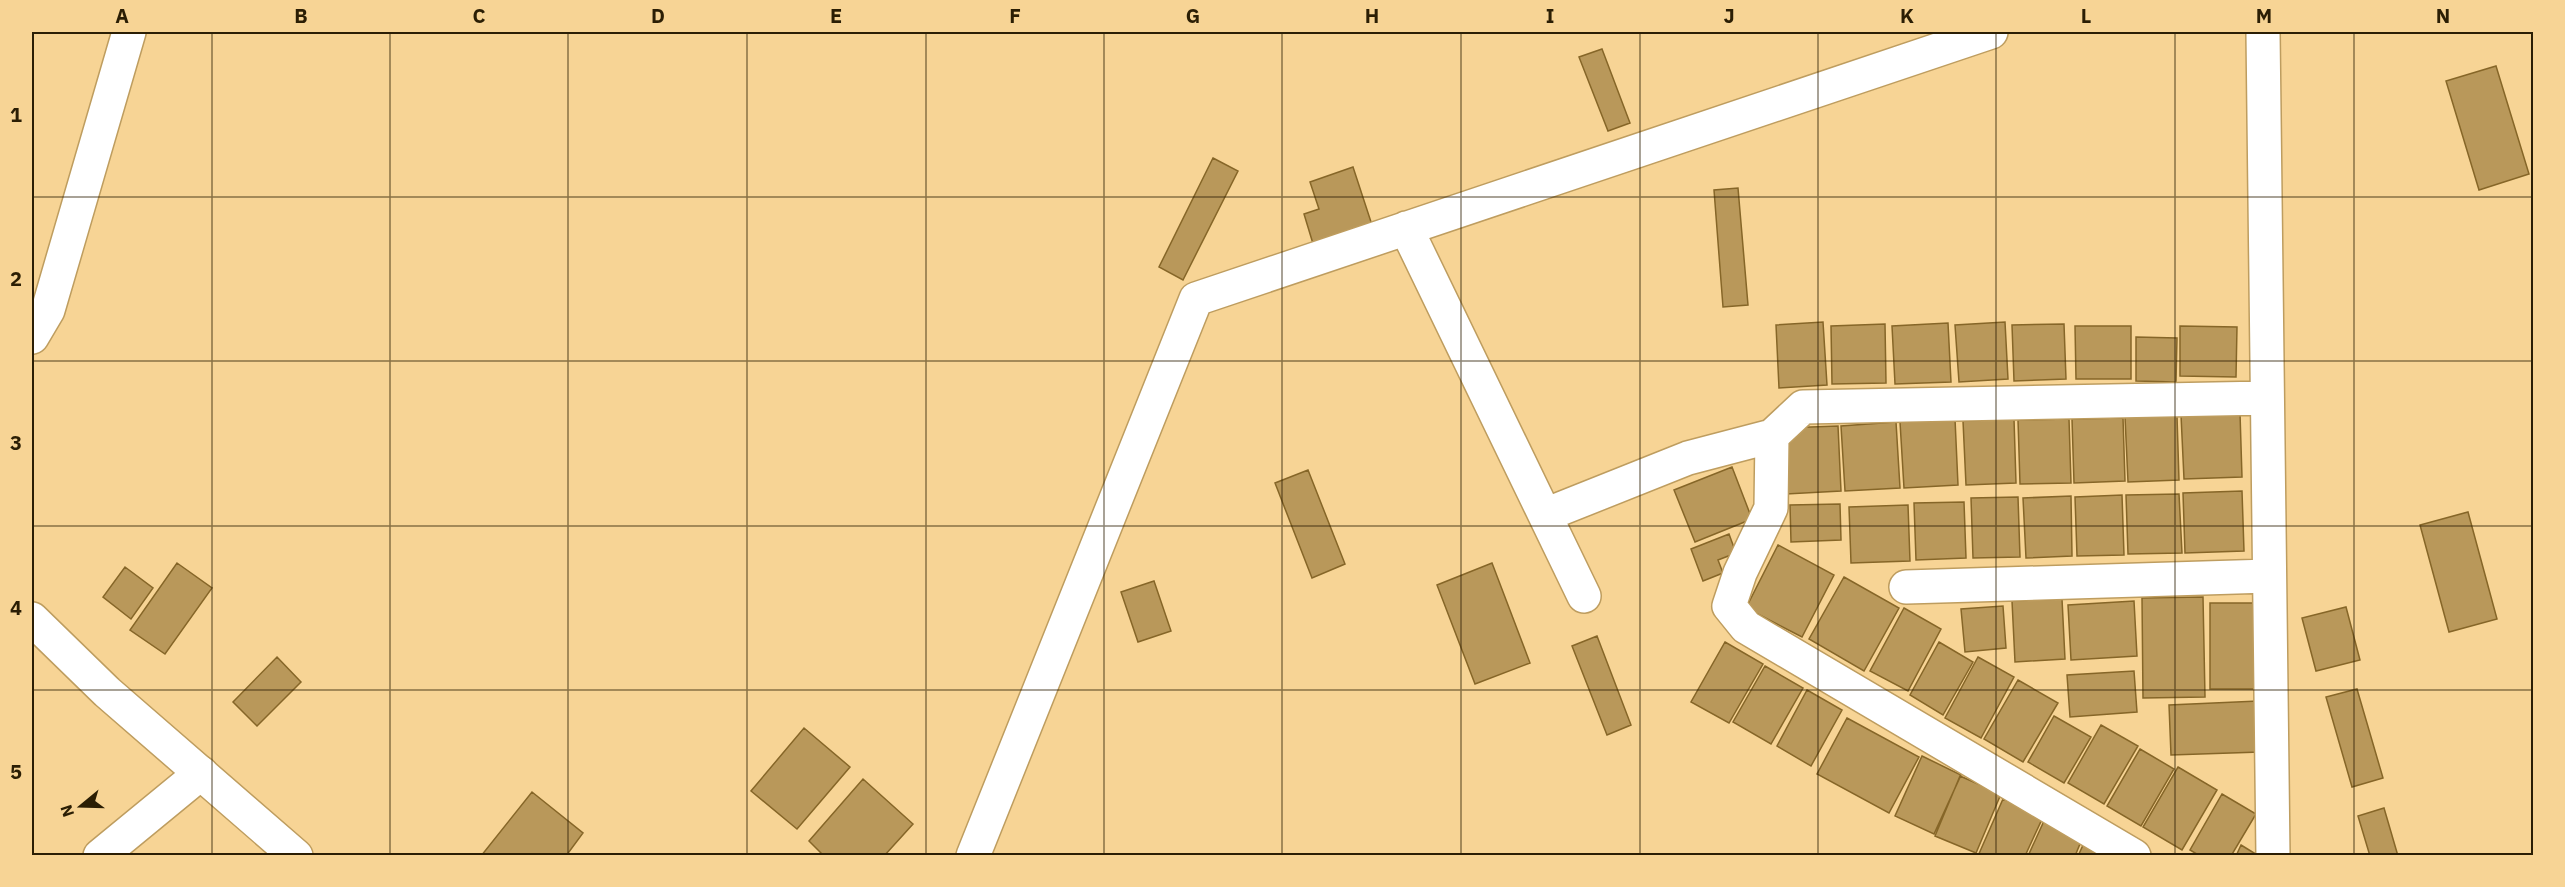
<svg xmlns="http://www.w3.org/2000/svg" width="2565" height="887" font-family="'IBM Plex Sans',sans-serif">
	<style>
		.building { fill: #b9985a; stroke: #866628; stroke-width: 1.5 }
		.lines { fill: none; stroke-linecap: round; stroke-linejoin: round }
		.minor-casing { stroke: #be9d5f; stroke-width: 36 }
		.primary-casing { stroke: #be9d5f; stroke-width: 36 }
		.minor { stroke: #fff; stroke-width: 33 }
		.primary { stroke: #fff; stroke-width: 33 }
		.grid { fill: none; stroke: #2b1e04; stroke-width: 1.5; stroke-opacity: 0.55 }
		.neatline { fill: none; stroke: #2b1e04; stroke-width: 2 }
		.grid-label { font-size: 20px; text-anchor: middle; font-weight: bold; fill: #2b1e04 }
	</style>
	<rect width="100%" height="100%" fill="#f7d495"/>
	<path class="building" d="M1602,49l28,74 -22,8 -29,-74z
		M2496,66l33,108 -50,16 -33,-109z
		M1213,158l25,13 -55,109 -24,-13z
		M1353,167l20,61 -59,19 -10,-33 15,-5 -9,-27z
		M1738,188l10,117 -25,2 -9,-117z
		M1823,322l4,63 -48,3 -3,-63z
		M2005,322l3,57 -49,3 -4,-57z
		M1948,323l3,59 -56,2 -3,-58z
		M1885,324l1,59 -54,1 -1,-58z
		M2064,324l2,55 -52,2 -2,-56z
		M2075,326h56v53h-55z
		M2180,326l57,1 -1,50 -56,-1z
		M2136,337l41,1 -1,44 -40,-1z
		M2240,413l2,64 -58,2 -3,-64z
		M2177,416l2,64 -51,2 -3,-65z
		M2123,418l2,63 -51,2 -2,-64z
		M1955,419l3,66 -54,3 -4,-66z
		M2014,419l2,64 -50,2 -3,-64z
		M2069,419l2,64 -51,1 -2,-64z
		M1896,422l4,66 -55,3 -4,-65z
		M1838,426l3,65 -55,3 -3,-66z
		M1732,467l20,52 -57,23 -21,-52z
		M1308,470l37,94 -33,14 -37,-95z
		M2242,491l2,60 -59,2 -2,-60z
		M2179,494l3,59 -54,1 -2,-59z
		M2122,495l2,60 -47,1 -2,-59z
		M2071,496l1,60 -46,2 -3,-60z
		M2018,497l2,60 -47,1 -2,-60z
		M1964,502l2,56 -50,2 -2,-57z
		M1840,504l1,36 -50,2 -1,-37z
		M1908,505l2,56 -59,2 -2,-56z
		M2468,512l29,107 -48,13 -29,-107z
		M1729,534l7,19 -18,7 5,13 -20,8 -12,-32z
		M1778,545l56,30 -32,62 -56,-29z
		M177,563l35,25 -47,66 -35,-24z
		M1492,563l38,100 -55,21 -38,-99z
		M125,567l28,21 -22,31 -28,-22z
		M1844,577l55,31 -35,63 -55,-32z
		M1154,581l17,50 -33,11 -17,-50z
		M2203,597l2,100 -62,1 -1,-100z
		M2062,599l3,60 -50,3 -3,-61z
		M2134,601l3,55 -66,4 -3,-55z
		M2210,603h46v86h-46z
		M2003,606l3,42 -41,4 -4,-43z
		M2346,607l14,53 -44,11 -14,-53z
		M1904,608l37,21 -33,62 -38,-20z
		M1597,636l34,89 -24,10 -35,-89z
		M1725,642l38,22 -34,59 -38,-21z
		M1939,642l34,20 -30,53 -33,-20z
		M277,657l24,25 -44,44 -24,-24z
		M1978,657l36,20 -33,61 -36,-20z
		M1765,666l38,22 -32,56 -38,-22z
		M2134,671l3,41 -67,5 -3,-42z
		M2018,680l40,23 -35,59 -39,-23z
		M2357,689l26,89 -31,9 -26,-90z
		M1807,690l35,20 -31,56 -34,-20z
		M2258,701l2,51 -89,3 -2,-50z
		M2054,716l37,21 -27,46 -36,-21z
		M1847,718l72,39 -30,56 -72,-39z
		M2101,725l37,21 -34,58 -36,-21z
		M804,728l46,39 -53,62 -46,-38z
		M2140,749l34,20 -33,57 -34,-20z
		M1922,756l39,19 -27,59 -39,-18z
		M2178,767l39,23 -35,60 -39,-23z
		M1960,776l41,18 -25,59 -41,-17z
		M863,779l50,45 -29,32h-60l-15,-15z
		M532,792l51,41 -17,23h-85z
		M2222,794l34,20 -25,42h-31l-10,-6z
		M2003,799l40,18 -18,39h-47z
		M2384,808l14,48h-28l-12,-40z
		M2044,821l38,18 -7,17h-47z
		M2084,843l25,13h-31z
		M2241,845l18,11h-23z"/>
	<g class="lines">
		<defs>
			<path id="minor" d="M2263,32l10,824
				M1406,228l178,368
				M32,337l16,-27 81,-278
				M1772,436l31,-29 464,-9
				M1545,515l143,-57 84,-22 -1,72 -31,65 -11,33 17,21 388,229
				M1906,587l363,-11
				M100,856l101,-83
				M973,856l223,-557 795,-267"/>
			<path id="primary" d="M32,619l75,73 189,164"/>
		</defs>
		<use href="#minor" class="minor-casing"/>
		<use href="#primary" class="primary-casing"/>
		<use href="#minor" class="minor"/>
		<use href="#primary" class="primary"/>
	</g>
	<path class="grid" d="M212,32v824M390,32v824M568,32v824M747,32v824M926,32v824M1104,32v824M1282,32v824M1461,32v824M1640,32v824M1818,32v824M1996,32v824M2175,32v824M2354,32v824M32,197h2502M32,361h2502M32,526h2502M32,690h2502"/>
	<rect width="2565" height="887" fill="none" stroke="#f7d495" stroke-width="66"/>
	<g transform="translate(81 806) rotate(251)" stroke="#f7d495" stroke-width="4.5" paint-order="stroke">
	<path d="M0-4.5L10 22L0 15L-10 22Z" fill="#2b1e04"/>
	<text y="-9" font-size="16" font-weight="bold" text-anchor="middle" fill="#2b1e04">N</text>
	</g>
	<rect x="33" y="33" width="2499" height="821" class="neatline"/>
	<g class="grid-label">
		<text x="122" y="23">A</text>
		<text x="301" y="23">B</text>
		<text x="479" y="23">C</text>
		<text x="658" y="23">D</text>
		<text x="836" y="23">E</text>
		<text x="1015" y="23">F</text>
		<text x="1193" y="23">G</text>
		<text x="1372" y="23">H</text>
		<text x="1550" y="23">I</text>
		<text x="1729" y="23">J</text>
		<text x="1907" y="23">K</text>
		<text x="2086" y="23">L</text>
		<text x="2264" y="23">M</text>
		<text x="2443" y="23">N</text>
		<text x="16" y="122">1</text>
		<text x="16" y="286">2</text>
		<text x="16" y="450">3</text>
		<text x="16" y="615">4</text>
		<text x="16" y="779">5</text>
	</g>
</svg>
